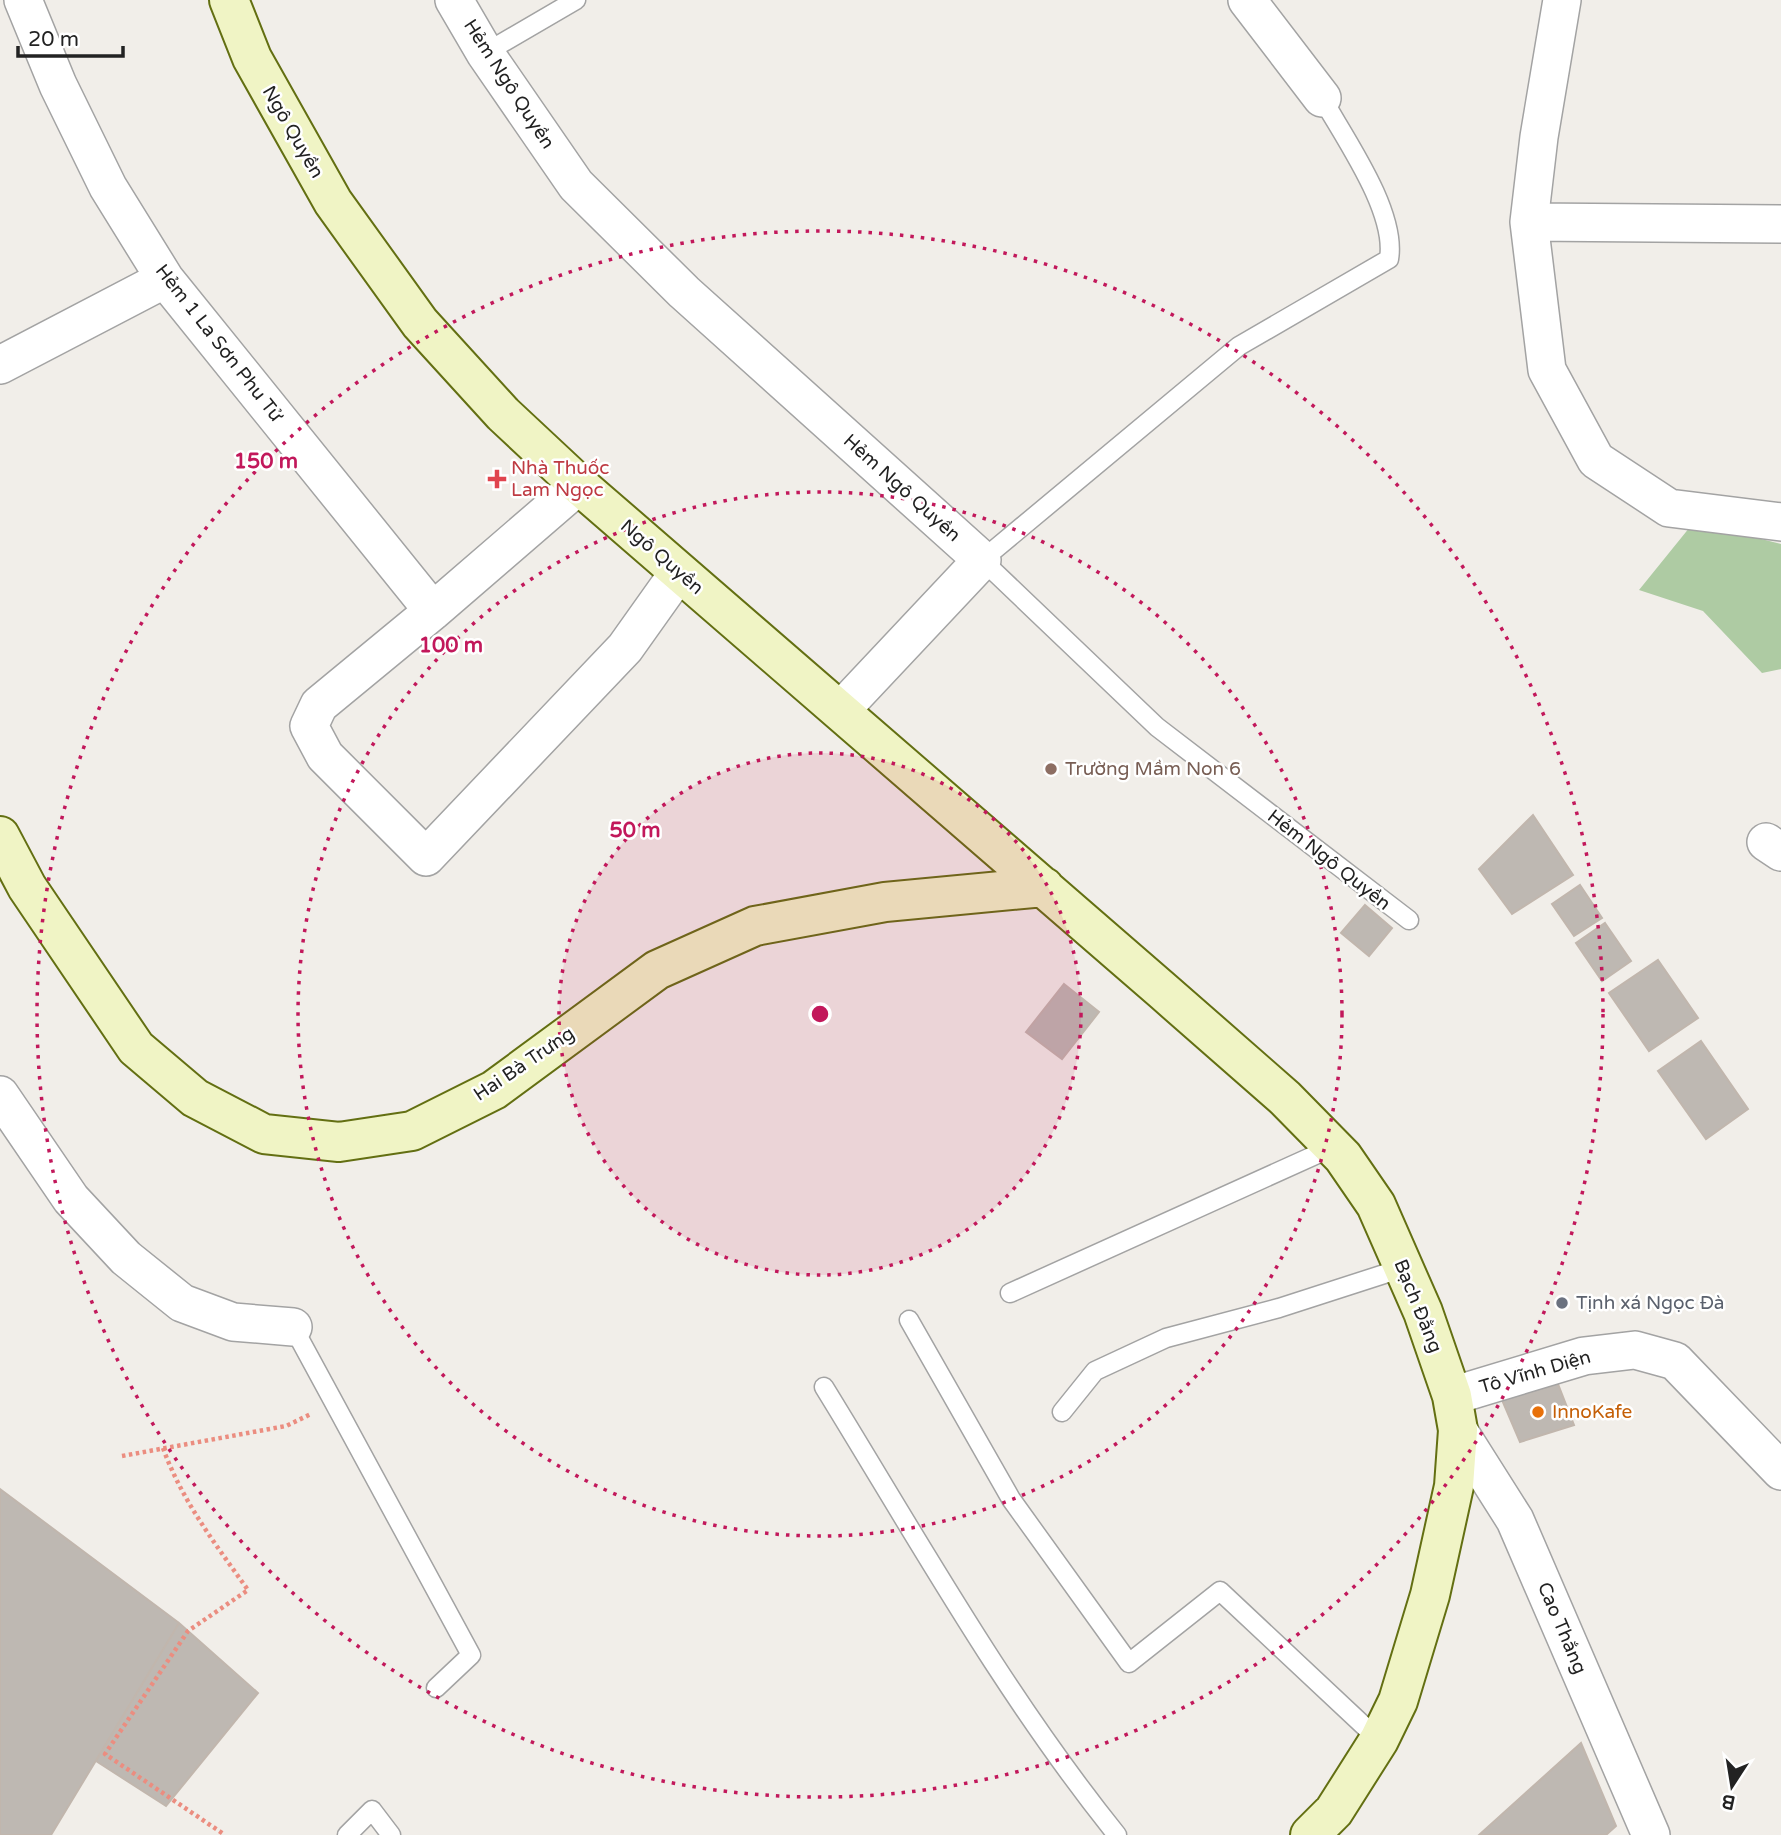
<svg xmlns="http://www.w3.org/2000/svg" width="1781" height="1835" font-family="'Varela Round',sans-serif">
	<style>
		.forest { fill: #aecba3 }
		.building { fill: #beb8b2; stroke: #c1b6ad; stroke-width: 2 }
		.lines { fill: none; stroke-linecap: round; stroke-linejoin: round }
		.lane-casing { stroke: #a3a3a3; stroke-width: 21 }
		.street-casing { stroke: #a3a3a3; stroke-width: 40 }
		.secondary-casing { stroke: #636f12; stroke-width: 42 }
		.path { stroke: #eb8d80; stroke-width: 4.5; stroke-dasharray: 3.5 3.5; stroke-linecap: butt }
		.lane { stroke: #fff; stroke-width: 18 }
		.street { stroke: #fff; stroke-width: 37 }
		.secondary { stroke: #f0f4c5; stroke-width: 38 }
		.ring { fill: none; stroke: #c2185b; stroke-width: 3.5; stroke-dasharray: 3.5 7 }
		.health-dot { fill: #e0444e; stroke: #fff; stroke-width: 2.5 }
		.education-dot { fill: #8d6e63; stroke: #fff; stroke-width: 2.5 }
		.worship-dot { fill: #6b7280; stroke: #fff; stroke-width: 2.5 }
		.food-dot { fill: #e8710a; stroke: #fff; stroke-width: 2.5 }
		.labels { text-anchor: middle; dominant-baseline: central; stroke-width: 5; stroke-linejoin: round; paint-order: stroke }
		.street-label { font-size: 19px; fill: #222; stroke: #fff }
		.health-label { font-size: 19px; fill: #be3a42; stroke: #fff; text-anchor: start }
		.education-label { font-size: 19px; fill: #785e54; stroke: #fff; text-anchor: start }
		.worship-label { font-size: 19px; fill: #5b616d; stroke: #fff; text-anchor: start }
		.food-label { font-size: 19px; fill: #c56008; stroke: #fff; text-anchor: start }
		.centre { fill: #c2185b; stroke: #fff; stroke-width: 3.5 }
		.ring-label { font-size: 21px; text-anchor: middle; font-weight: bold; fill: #c2185b; stroke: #fff; stroke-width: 5; stroke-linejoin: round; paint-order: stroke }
	</style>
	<rect width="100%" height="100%" fill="#f1eee9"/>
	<path class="forest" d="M1694,522l87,22v125l-19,4 -59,-62 -64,-21z"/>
	<path class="building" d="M1533,815l40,60 -61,39 -33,-45z
		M1580,885l22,33 -28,18 -22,-32z
		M1365,905l27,23 -23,28 -28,-23z
		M1605,923l26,38 -29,20 -26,-38z
		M1658,960l40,58 -49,33 -40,-58z
		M1064,984l35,28 -37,47 -36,-27z
		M1701,1041l47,68 -42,30 -48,-68z
		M1558,1384l16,41 -54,17 -18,-42z
		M0,1489l179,134 -128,212h-51z
		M179,1623l79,70 -92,113 -70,-45z
		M1581,1743l35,83 -10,9h-127z"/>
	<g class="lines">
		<defs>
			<path id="lane" d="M485,53l91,-53
				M1322,98c23,41 75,114 67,161l-150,87 -257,214 175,167 252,193
				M1010,1293l323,-146
				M909,1320l102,179 118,164 91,-72 159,149
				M293,1327l178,328 -35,33
				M824,1387c93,151 181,309 293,448
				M1062,1412l33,-41 71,-33 113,-30 124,-40
				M347,1835l25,-25 19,25"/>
			<path id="street" d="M23,0l35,85 50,102 57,92 268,332
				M454,0l31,53 91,132 108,107 298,268 -142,151
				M1247,0l75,98
				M1562,0l-23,137 -10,85 18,148 49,90 73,48 112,14
				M1529,222l252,2
				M0,365l165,-86
				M579,485l-146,126 -114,94 -10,21 16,30 101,101 199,-209 54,-76
				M1766,842l15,10
				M0,1095l71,104 55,59 56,45 51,19 60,5
				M1452,1396l132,-40 51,-6 40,11 106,110
				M1458,1430l57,90 136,315"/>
			<path id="secondary" d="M229,0l23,58 81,144 87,121 83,91 76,71 584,506 122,107 58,59 33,48 47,107 29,84 6,34 -4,56 -24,109 -32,106 -19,39 -45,71 -24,24
				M0,836l27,51 109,161 59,50 69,36 75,8 73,-11 82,-41 163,-120 98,-44 130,-24 159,-15"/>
		</defs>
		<use href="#lane" class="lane-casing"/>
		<use href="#street" class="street-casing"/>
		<use href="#secondary" class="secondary-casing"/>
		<path class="path" d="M163,1448c19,53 53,97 85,142l-60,41 -83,123 120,81
			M122,1456l164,-30 25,-12"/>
		<use href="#lane" class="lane"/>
		<use href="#street" class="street"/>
		<use href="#secondary" class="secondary"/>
	</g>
	<circle cx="820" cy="1014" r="261" fill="#c2185b" fill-opacity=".12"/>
	<g class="ring">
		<circle cx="820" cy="1014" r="261"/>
		<circle cx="820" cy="1014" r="522"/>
		<circle cx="820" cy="1014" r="783"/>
	</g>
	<path class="health-dot" d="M493.5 468.5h7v7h7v7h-7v7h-7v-7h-7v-7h7z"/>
	<circle class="education-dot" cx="1051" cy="769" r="7"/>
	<circle class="worship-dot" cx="1562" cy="1303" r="7"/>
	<circle class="food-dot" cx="1538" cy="1412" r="7"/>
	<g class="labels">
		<g class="street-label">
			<text transform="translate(509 84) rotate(57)">Hẻm Ngô Quyền</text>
			<text transform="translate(293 132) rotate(60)">Ngô Quyền</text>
			<text transform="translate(219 343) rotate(52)">Hẻm 1 La Sơn Phu Tử</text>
			<text transform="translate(902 488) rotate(42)">Hẻm Ngô Quyền</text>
			<text transform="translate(662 557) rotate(41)">Ngô Quyền</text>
			<text transform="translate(1329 860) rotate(38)">Hẻm Ngô Quyền</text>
			<text transform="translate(524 1064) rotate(-34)">Hai Bà Trưng</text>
			<text transform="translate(1418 1306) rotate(68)">Bạch Đằng</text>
			<text transform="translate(1535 1372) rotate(-16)">Tô Vĩnh Diện</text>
			<text transform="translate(1562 1628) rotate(67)">Cao Thắng</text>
		</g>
		<g class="health-label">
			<text x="511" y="468">Nhà Thuốc<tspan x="511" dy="22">Lam Ngọc</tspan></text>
		</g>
		<g class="education-label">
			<text x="1065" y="769">Trường Mầm Non 6</text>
		</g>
		<g class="worship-label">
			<text x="1576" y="1303">Tịnh xá Ngọc Đà</text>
		</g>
		<g class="food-label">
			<text x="1552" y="1412">InnoKafe</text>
		</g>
	</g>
	<circle cx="820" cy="1014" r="10" class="centre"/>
	<g class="ring-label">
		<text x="266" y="468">150 m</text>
		<text x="451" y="652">100 m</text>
		<text x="635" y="837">50 m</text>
	</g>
	<g transform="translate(1732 1786) rotate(192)" stroke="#ffffff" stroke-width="5" paint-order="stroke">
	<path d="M0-5L12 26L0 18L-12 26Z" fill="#222222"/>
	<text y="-10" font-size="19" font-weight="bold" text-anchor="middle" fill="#222222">B</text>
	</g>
	<path d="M18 46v10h105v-10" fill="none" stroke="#222222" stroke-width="3.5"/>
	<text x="28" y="46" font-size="21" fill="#222222" stroke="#ffffff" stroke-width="5" paint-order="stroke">20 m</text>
</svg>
